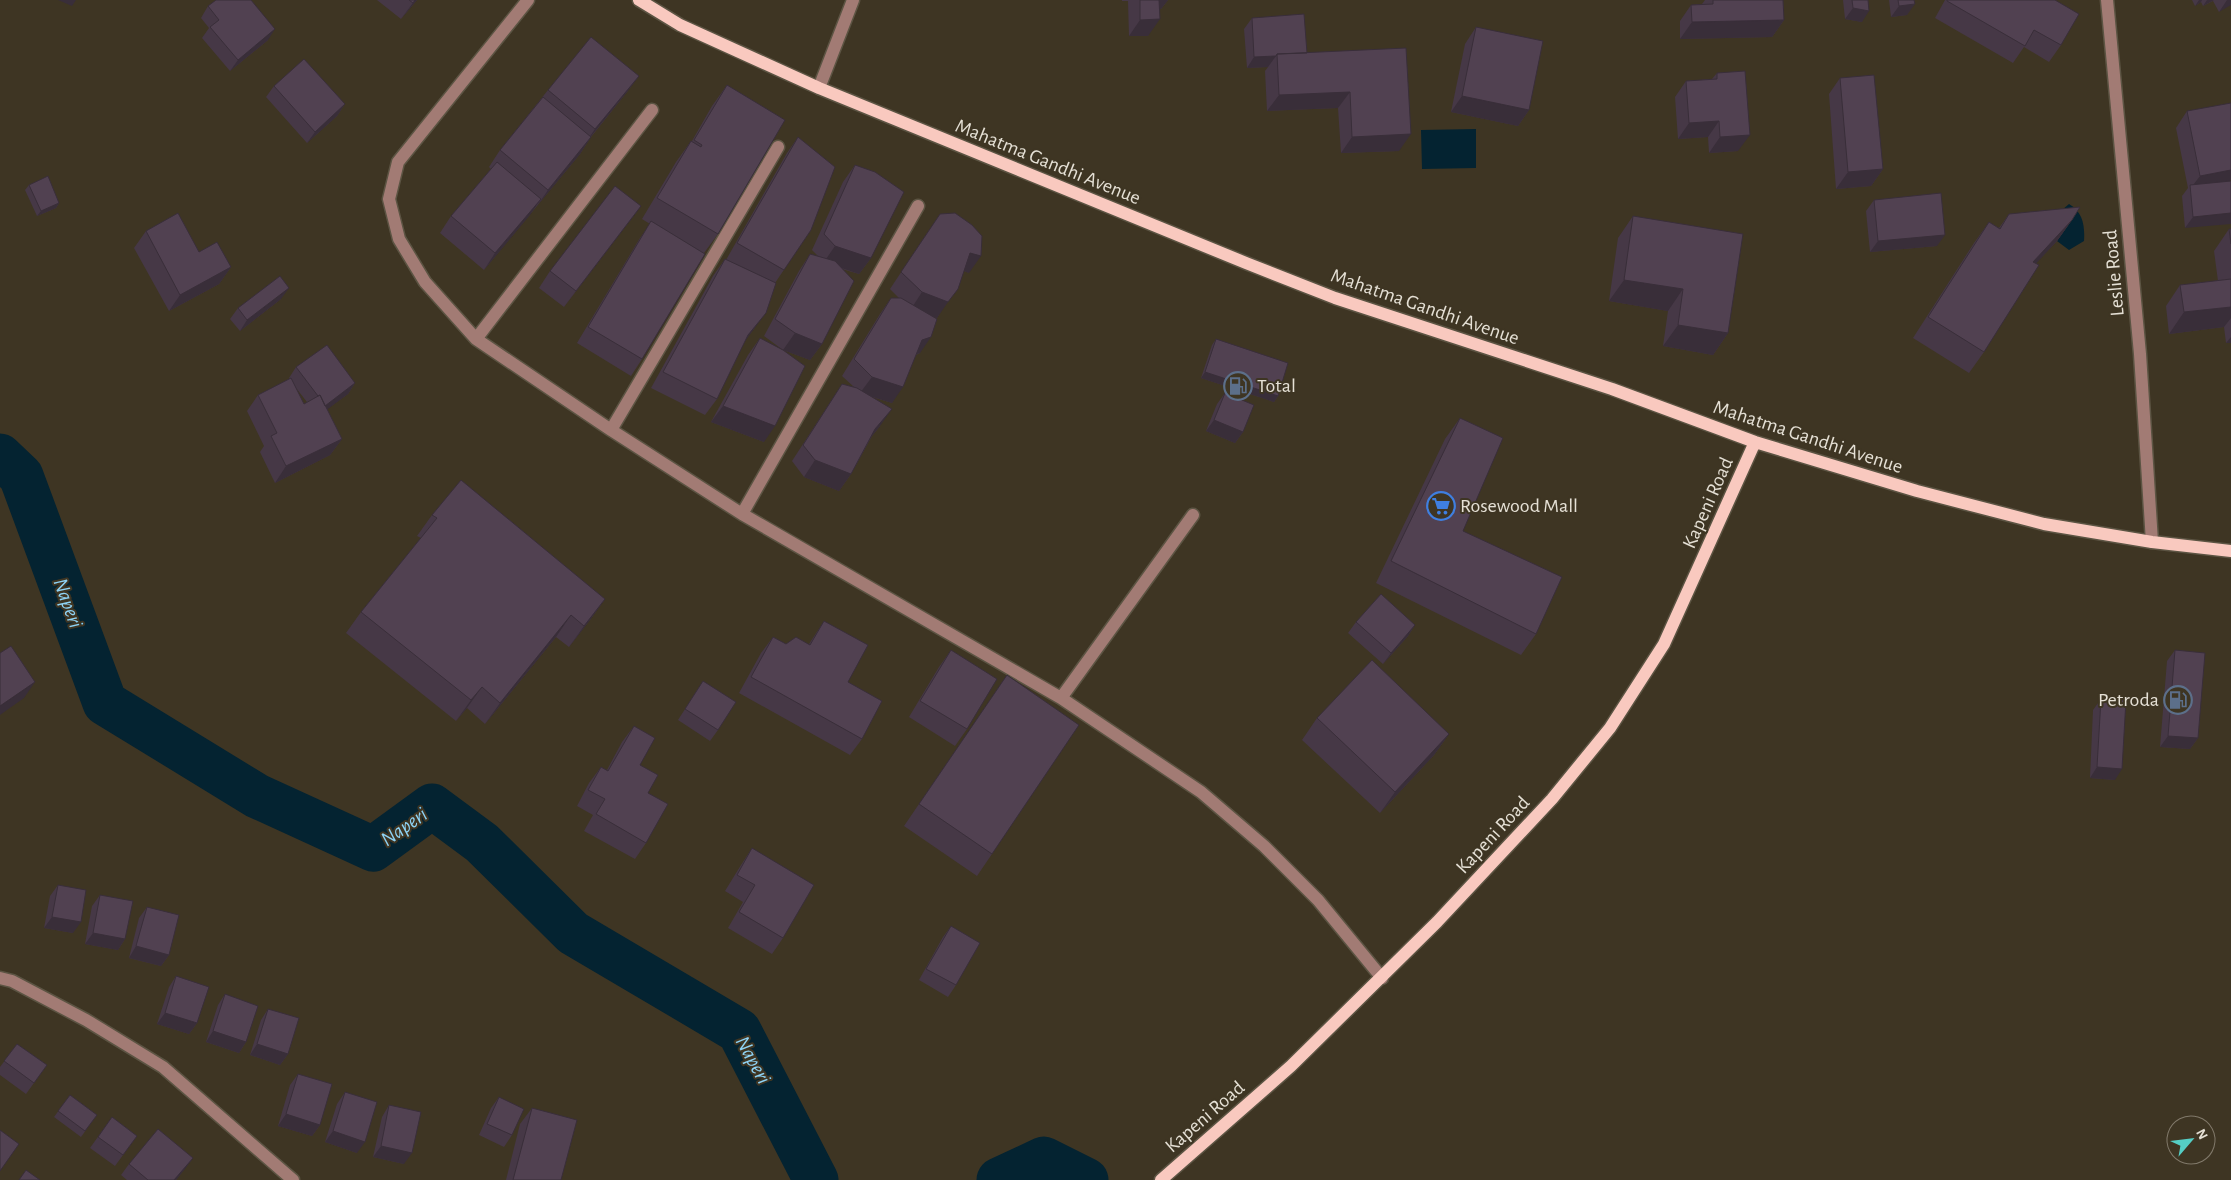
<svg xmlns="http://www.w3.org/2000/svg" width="2231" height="1180" font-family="'Alegreya Sans',sans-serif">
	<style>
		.water { fill: #042331 }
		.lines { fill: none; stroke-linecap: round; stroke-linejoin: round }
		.river { stroke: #042331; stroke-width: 45 }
		.minor-casing { stroke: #5c5443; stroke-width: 15 }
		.major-casing { stroke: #5c5443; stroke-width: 15 }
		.minor { stroke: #a27b74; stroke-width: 12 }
		.major { stroke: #f9c9bf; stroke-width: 12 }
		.wall { fill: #463846; fill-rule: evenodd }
		.shaded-wall { fill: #392e39 }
		.building { fill: #514151; stroke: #392e39 }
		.labels { text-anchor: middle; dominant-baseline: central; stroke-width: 4; stroke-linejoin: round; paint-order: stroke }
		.street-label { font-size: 20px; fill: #e5e0d5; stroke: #3e3523 }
		.poi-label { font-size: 20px; fill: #e5e0d5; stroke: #3e3523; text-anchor: start }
		.water-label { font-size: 21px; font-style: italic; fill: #8ed3f5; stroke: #3e3523 }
	</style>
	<rect width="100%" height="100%" fill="#3e3523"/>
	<path class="water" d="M1476,129v39l-54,1 -1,-39z
		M2069,204c14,8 16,22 15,37l-15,9 -12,-9 8,-13 -3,-18z"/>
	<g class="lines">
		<path class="river" d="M0,456l21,20 84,227 152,93 116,53 59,-43 50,37 91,90 166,98 77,149
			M999,1180l45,-21 42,21"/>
		<defs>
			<path id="minor" d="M528,0l-130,162 -9,37 10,40 26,43 51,57 135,91 131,84 319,184 140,94 63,54 54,54 64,78
				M2107,0l33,354 12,188
				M819,88l34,-88
				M476,339l176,-229
				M611,430l167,-283
				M742,514l176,-308
				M1061,698l132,-183
				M0,978l12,3 74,39 77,47 130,113"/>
			<path id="major" d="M639,0l41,25 139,63 427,175 89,35 277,91 143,53 162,49 127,33 108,18 79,9
				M1161,1180l130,-114 146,-144 115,-123 58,-71 54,-84 91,-202"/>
		</defs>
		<use href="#minor" class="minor-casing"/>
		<use href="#major" class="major-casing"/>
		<use href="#minor" class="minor"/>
		<use href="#major" class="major"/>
	</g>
	<path class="wall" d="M377,0h40l-16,19z
		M1122,0h46l-7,9h-2l-11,27h-19l-1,-35h-6z
		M1705,0h78l1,20 -12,17 -92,2v-18l11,-16 11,-1z
		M1843,0h25l-6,22 -17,-3z
		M1889,0h25l-7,15 -16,2z
		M1945,0h110l6,45 -12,17 -25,-15 -11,16 -78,-45z
		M2192,0h39l-12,12 -6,-11 -10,5 -2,-4 -6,4z
		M208,6l60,34 -38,31 -28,-33 7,-10 -8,-10z
		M1252,18l55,35 99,-5 -7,103 -58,2 -3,-45 -71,3 -2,-40 3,-4 -21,1 -3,-39z
		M1476,27l53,83 -11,16 -67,-14 14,-68z
		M1717,73l21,78 -29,2 -1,-16 -30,2 -3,-42 11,-16 26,-2z
		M639,76l-12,16 -36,45 -11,17 -96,116 -44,-37 11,-17 40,-47 -2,-2 11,-17 48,-60z
		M1840,78l43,91 -12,17 -35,3 -7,-95z
		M727,85l-9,149 -14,19 -62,106 -11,17 -54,-33 63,-105 10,-14 -8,-5 34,-57 15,-21h1l20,-35z
		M274,86l71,18 -8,12 -30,27 -41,-46z
		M2187,111l44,68 -46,49 -3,-32 6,-8 -12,-60z
		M798,137l13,93 -36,53 -21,46 -8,10 -29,60 -12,16 -54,-27 62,-112 12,-17 1,1 61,-107z
		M855,165l16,93 -12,16 -17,-5 -20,75 -12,16 -27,-10 -19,-14 35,-65 11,-17 8,2 -6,-6 31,-68z
		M29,185l30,18 -3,5 -19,8 -12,-26z
		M1874,200l63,46 -67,6 -4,-41z
		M641,206l-12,16 -65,85 -25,-19 11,-17z
		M2009,214l63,6 -15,21 -21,22 -52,89 -15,21 -56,-35 61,-95 15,-21 10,6z
		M1633,216l95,117 -15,22 -50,-9 5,-35 -59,-10 9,-63z
		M2229,229h2v114h-5l-2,-16 -55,7 -3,-28 14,-21 38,-4 -4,-30z
		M929,230l40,43 -5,-2 -27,47 -3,-1 -14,36 -4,2 -24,48 -20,-6 8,29 -8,10 -21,38 -12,17 -35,-14 -12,-16 50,-77 12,3 -12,-11 38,-62 11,-16h8l-9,-9z
		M146,231l53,21 32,15 -12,17 -50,27 -35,-63z
		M281,299l-41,32 -10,-12 8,-11z
		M760,338l4,104 -53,-20 37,-67z
		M1216,339l62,57 -4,6 -73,-24 11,-33z
		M296,367l59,16 -7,11 -21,15 15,30 -12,16 -55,28 -15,-31 4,-6 -17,-35 11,-16 32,-16 -1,-1zM296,388l11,14 -3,2z
		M1225,393l18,39 -8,11 -29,-12 11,-27z
		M1460,418l3,113 73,103 -15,21 -145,-72 69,-144z
		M432,515l173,84 -15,21 -21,27 -13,-10 -71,87 -18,-16 -11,13 -110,-88 15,-21 60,-74 -4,-2z
		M824,621l24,61 14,57 -12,16 -111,-62 22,-40 12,-16 13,7h23z
		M1356,622l59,3 -7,11 -25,28 -35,-31z
		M951,650l16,79 -12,17 -46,-29 30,-50z
		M2175,650l23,88 -8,11 -30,-2 7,-86z
		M1007,675l-15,179 -15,22 -73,-50z
		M703,681l15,49 -8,11 -32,-21z
		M2101,699l14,81 -25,-2 3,-68z
		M1317,718l132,16 -15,21 -54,58 -78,-73z
		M634,726l6,39 8,28 -2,50 -11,16 -51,-28 9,-16 -16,-9 12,-23 12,-16 6,3 15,-28z
		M752,848l31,90 -11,16 -44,-26 15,-26 -18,-11 16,-26z
		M58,885l15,48 -29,-5 6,-32z
		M100,895l25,44 -7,11 -33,-6 7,-38z
		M147,907l22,48 -8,11 -32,-8 10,-40z
		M951,926l5,59 -8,12 -29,-17 24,-43z
		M176,976l21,47 -8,11 -32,-10 12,-37z
		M225,994l21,48 -7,11 -33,-11 12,-37z
		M268,1009l20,45 -8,11 -30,-10 11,-35z
		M17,1044l30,21 -21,29 -26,-19v-8z
		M298,1074l22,51 -8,11 -34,-10 12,-41z
		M345,1092l12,61 -32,-11 12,-38z
		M70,1095l27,20 -16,22 -27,-20z
		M499,1097l13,38 -8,12 -25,-12 12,-27z
		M389,1105l15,59 -31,-7 9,-40z
		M532,1108l29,72h-55l14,-56z
		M112,1117l25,19 -22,30 -25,-18z
		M193,1158l-17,22h-49l-6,-5 8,-11z"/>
	<path class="shaded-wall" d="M58,0h18l-4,6z
		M415,0h2l-16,19z
		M1154,0h14l-7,9 -14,1z
		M2199,0h3l-1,2 -6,4z
		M2207,0h7l-11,6z
		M2227,0h4v5l-12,7z
		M1915,4l-8,11 -16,2 8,-11z
		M1853,8l16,3 -7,11 -17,-3z
		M1160,19l-12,17h-19l11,-16z
		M1784,20l-12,17 -92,2 12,-17z
		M275,29l-7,11 -38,31 8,-11z
		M1276,56l-8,11 -21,1 7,-11z
		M639,76l-12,16 -43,53 11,-16z
		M1350,92l-12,16 -71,3 12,-16z
		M1462,96l67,14 -11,16 -67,-14z
		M345,104l-8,12 -30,27 8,-11z
		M1719,121l-11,16 -30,2 11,-16z
		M1411,134l-12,17 -58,2 11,-16z
		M1750,135l-12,16 -29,2 11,-16z
		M591,137l-11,17 -43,52 11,-16z
		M1883,169l-12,17 -35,3 12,-17z
		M2231,170v9l-4,6 -37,4 10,-13z
		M541,199l-11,16 -46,55 11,-17z
		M59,203l-3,5 -19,8 4,-5z
		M641,206l-12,16 -65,85 12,-16z
		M2231,213v11l-46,4 8,-11z
		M2072,220l-15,21 -39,42 15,-21z
		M1945,235l-8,11 -67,6 8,-11z
		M835,246l36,12 -12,16 -35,-12z
		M970,253l11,3 -12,17 -10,-4z
		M231,267l-12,17 -50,27 11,-16z
		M1624,280l59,9 -15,22 -59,-10z
		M289,288l-8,11 -41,32 7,-11z
		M922,292l26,10 -11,16 -26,-9z
		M2231,307v11l-7,9 -55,7 15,-22z
		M766,313l-12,16 -17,23 11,-17z
		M1678,325l50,8 -15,22 -50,-9z
		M795,333l27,11 -12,16 -27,-10z
		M931,337l-11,16 -10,3 12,-16z
		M2231,337v6h-5z
		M1205,372l73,24 -4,6 -73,-24z
		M872,377l31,10 -11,16 -32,-10z
		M355,383l-7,11 -31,23 8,-11z
		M723,406l52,20 -11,16 -53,-20z
		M892,409l-12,17 -16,20 11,-17z
		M1214,420l29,12 -8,11 -29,-12z
		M342,439l-12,16 -55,28 11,-17z
		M815,460l36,14 -12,17 -35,-14z
		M605,599l-15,21 -21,27 15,-21z
		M571,615l-15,22 -71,87 15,-21z
		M1415,625l-7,11 -25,28 8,-11z
		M35,682l-11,16 -24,17v-9z
		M482,687l-15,21 -11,13 15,-21z
		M1449,734l-15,21 -54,58 15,-21z
		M2168,736l30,2 -8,11 -30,-2z
		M2097,767l25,2 -7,11 -25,-2z
		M52,917l29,5 -8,11 -29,-5z
		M93,933l32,6 -7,11 -33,-6z
		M136,946l33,9 -8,11 -32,-8z
		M165,1013l32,10 -8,11 -32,-10z
		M213,1031l33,11 -7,11 -33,-11z
		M257,1044l31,10 -8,11 -30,-10z
		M286,1114l34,11 -8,11 -34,-10z
		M333,1131l32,11 -8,11 -32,-11z
		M381,1146l31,7 -8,11 -31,-7z
		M193,1158l-8,11 -9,11h-2z"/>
	<path class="building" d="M216,0h35l24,29 -37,31 -28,-33 9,-7 -11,-14z
		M409,0h6l-2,3z
		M1140,0h19l1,19 -20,1z
		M1713,0h70l1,20 -92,2 -1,-17 22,-1z
		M1852,0h16l1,11 -16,-3z
		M1898,0h16l1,4 -16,2z
		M1947,0h108l24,14 -18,31 -27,-15 -9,16 -78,-45z
		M1304,14l3,39 -30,1 -1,2 -22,1 -2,-39z
		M1476,27l67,14 -14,69 -67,-14z
		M591,37l48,39 -44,53 -47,-39z
		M1406,48l5,86 -59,3 -2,-45 -71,3 -2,-41z
		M304,59l41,45 -30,28 -41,-46z
		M1745,71l5,64 -30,2 -1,-16 -30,2 -3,-42 31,-2v-6z
		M1874,75l9,94 -35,3 -8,-94z
		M727,85l58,35 -67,114 -61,-36 34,-57 10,6 1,-2 -8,-5z
		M543,97l48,40 -43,53 -48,-40z
		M2231,103v67l-31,6 -13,-65z
		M798,137l37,30 -24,63 -27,40 -47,-27z
		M497,162l44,37 -46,54 -44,-37z
		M855,165l20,7 29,20 -33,66 -36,-12 -11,-12z
		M48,176l11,27 -18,8 -12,-26z
		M2231,181v32l-38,4 -3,-32z
		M615,186l26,20 -65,85 -26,-20z
		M1941,193l4,42 -67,6 -4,-41z
		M2080,207l-8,13 -39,42 6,3 -55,87 -56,-35 61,-95 11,7 9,-15z
		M178,213l21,39 18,-10 14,25 -51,28 -34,-64z
		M955,213l17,12 10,11 -1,20 -11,-3 -12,36 -10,13 -26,-10 -21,-20 39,-58z
		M1633,216l110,18 -15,99 -50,-8 5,-36 -59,-9z
		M651,221l54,33 -63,105 -54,-32z
		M2229,229h2v15z
		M810,254l25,7 19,20 -32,63 -27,-11 -20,-14z
		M725,259l51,24 -10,30 -18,22 -31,64 -54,-27z
		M280,276l9,12 -42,32 -9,-12z
		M2231,279v28l-47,5 -4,-27z
		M891,298h10l36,21 -6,18 -9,3 -19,47 -31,-10 -18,-18z
		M760,338l23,12 22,16 -30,60 -52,-20z
		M1216,339l72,24 -10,33 -73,-24z
		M327,345l28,38 -30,23 -5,-11 -2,1 -22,-29z
		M291,378l13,26 16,-9 22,44 -56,27 -15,-30 6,-3 -19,-38z
		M842,384l15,4 35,21 -17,20 -24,45 -36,-14 -12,-15z
		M1225,393l29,12 -11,27 -29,-12z
		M1460,418l43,20 -40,93 99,46 -26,57 -145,-73z
		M461,480l144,119 -21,27 -13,-11 -71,88 -18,-16 -11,13 -110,-88 76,-94 -5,-3z
		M1381,594l34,31 -24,28 -35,-31z
		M824,621l44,24 -20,37 34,19 -20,38 -111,-62 22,-40 13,7 10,-7 14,8z
		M11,646l24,36 -35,24v-53z
		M951,650l46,29 -30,50 -47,-28z
		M2175,650l30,3 -7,85 -30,-2z
		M1372,660l77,74 -54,58 -78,-74z
		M1007,675l72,50 -87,129 -73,-50z
		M703,681l33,21 -18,28 -33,-21z
		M2101,699l25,1 -4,69 -25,-2z
		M634,726l21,12 -15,27 18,10 -10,18 20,11 -22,39 -50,-29 9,-15 -17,-9 13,-23 7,4z
		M752,848l62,37 -31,53 -44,-26 16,-27 -18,-10z
		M58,885l28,5 -5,32 -29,-5z
		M100,895l33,6 -8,38 -32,-6z
		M147,907l32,8 -10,40 -33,-9z
		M951,926l29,17 -24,42 -30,-16z
		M176,976l33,11 -12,36 -32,-10z
		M225,994l33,12 -12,36 -33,-11z
		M268,1009l31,9 -11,36 -31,-10z
		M17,1044l30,21 -13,18 -30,-22z
		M298,1074l34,10 -12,41 -34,-11z
		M345,1092l32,10 -12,40 -32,-11z
		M70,1095l27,20 -12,16 -27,-20z
		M499,1097l25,12 -12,26 -25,-11z
		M389,1105l32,7 -9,41 -31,-7z
		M532,1108l45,12 -16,60h-48z
		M112,1117l25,19 -14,19 -25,-18z
		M158,1129l35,29 -19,22h-26l-19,-16z
		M0,1130l19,14 -19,27z
		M26,1170l14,10h-21z"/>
	<defs>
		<symbol id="fuel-ring" viewBox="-11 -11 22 22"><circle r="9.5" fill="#3e3523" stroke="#5c6f8a" stroke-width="1.5"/><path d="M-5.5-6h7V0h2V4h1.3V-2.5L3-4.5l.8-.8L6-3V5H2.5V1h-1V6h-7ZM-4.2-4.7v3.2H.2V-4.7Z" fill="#5c6f8a"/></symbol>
		<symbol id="supermarket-ring" viewBox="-11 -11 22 22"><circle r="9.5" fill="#3e3523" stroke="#3f7fe0" stroke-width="1.5"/><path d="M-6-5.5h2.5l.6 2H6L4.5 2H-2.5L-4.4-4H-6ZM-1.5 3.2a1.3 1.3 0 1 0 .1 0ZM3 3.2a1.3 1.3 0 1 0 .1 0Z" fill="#3f7fe0"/></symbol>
	</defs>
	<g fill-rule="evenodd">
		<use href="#fuel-ring" x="1222" y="370" width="32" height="32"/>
		<use href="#supermarket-ring" x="1425" y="490" width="32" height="32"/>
		<use href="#fuel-ring" x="2162" y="684" width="32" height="32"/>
	</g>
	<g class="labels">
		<g class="street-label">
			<text transform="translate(1048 162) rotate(22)">Mahatma Gandhi Avenue</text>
			<text transform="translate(2114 273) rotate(-95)">Leslie Road</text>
			<text transform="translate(1425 307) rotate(19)">Mahatma Gandhi Avenue</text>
			<text transform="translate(1808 437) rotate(18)">Mahatma Gandhi Avenue</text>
			<text transform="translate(1708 503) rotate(-66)">Kapeni Road</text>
			<text transform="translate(1493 835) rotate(-47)">Kapeni Road</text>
			<text transform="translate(1205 1117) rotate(-41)">Kapeni Road</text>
		</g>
		<g class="poi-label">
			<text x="1257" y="386">Total</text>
			<text x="1460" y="506">Rosewood Mall</text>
			<text x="2159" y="700" text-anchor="end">Petroda</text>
		</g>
		<g class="water-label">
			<text transform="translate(68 603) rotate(70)">Naperi</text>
			<text transform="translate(404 827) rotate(-35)">Naperi</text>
			<text transform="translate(753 1060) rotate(61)">Naperi</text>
		</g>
	</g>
	<g transform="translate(2191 1140) rotate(62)"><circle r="24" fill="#3e3523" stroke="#81796a"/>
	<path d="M0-4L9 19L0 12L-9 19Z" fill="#55cec5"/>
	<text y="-8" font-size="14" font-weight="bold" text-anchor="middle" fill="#e5e0d5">N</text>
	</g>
</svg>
